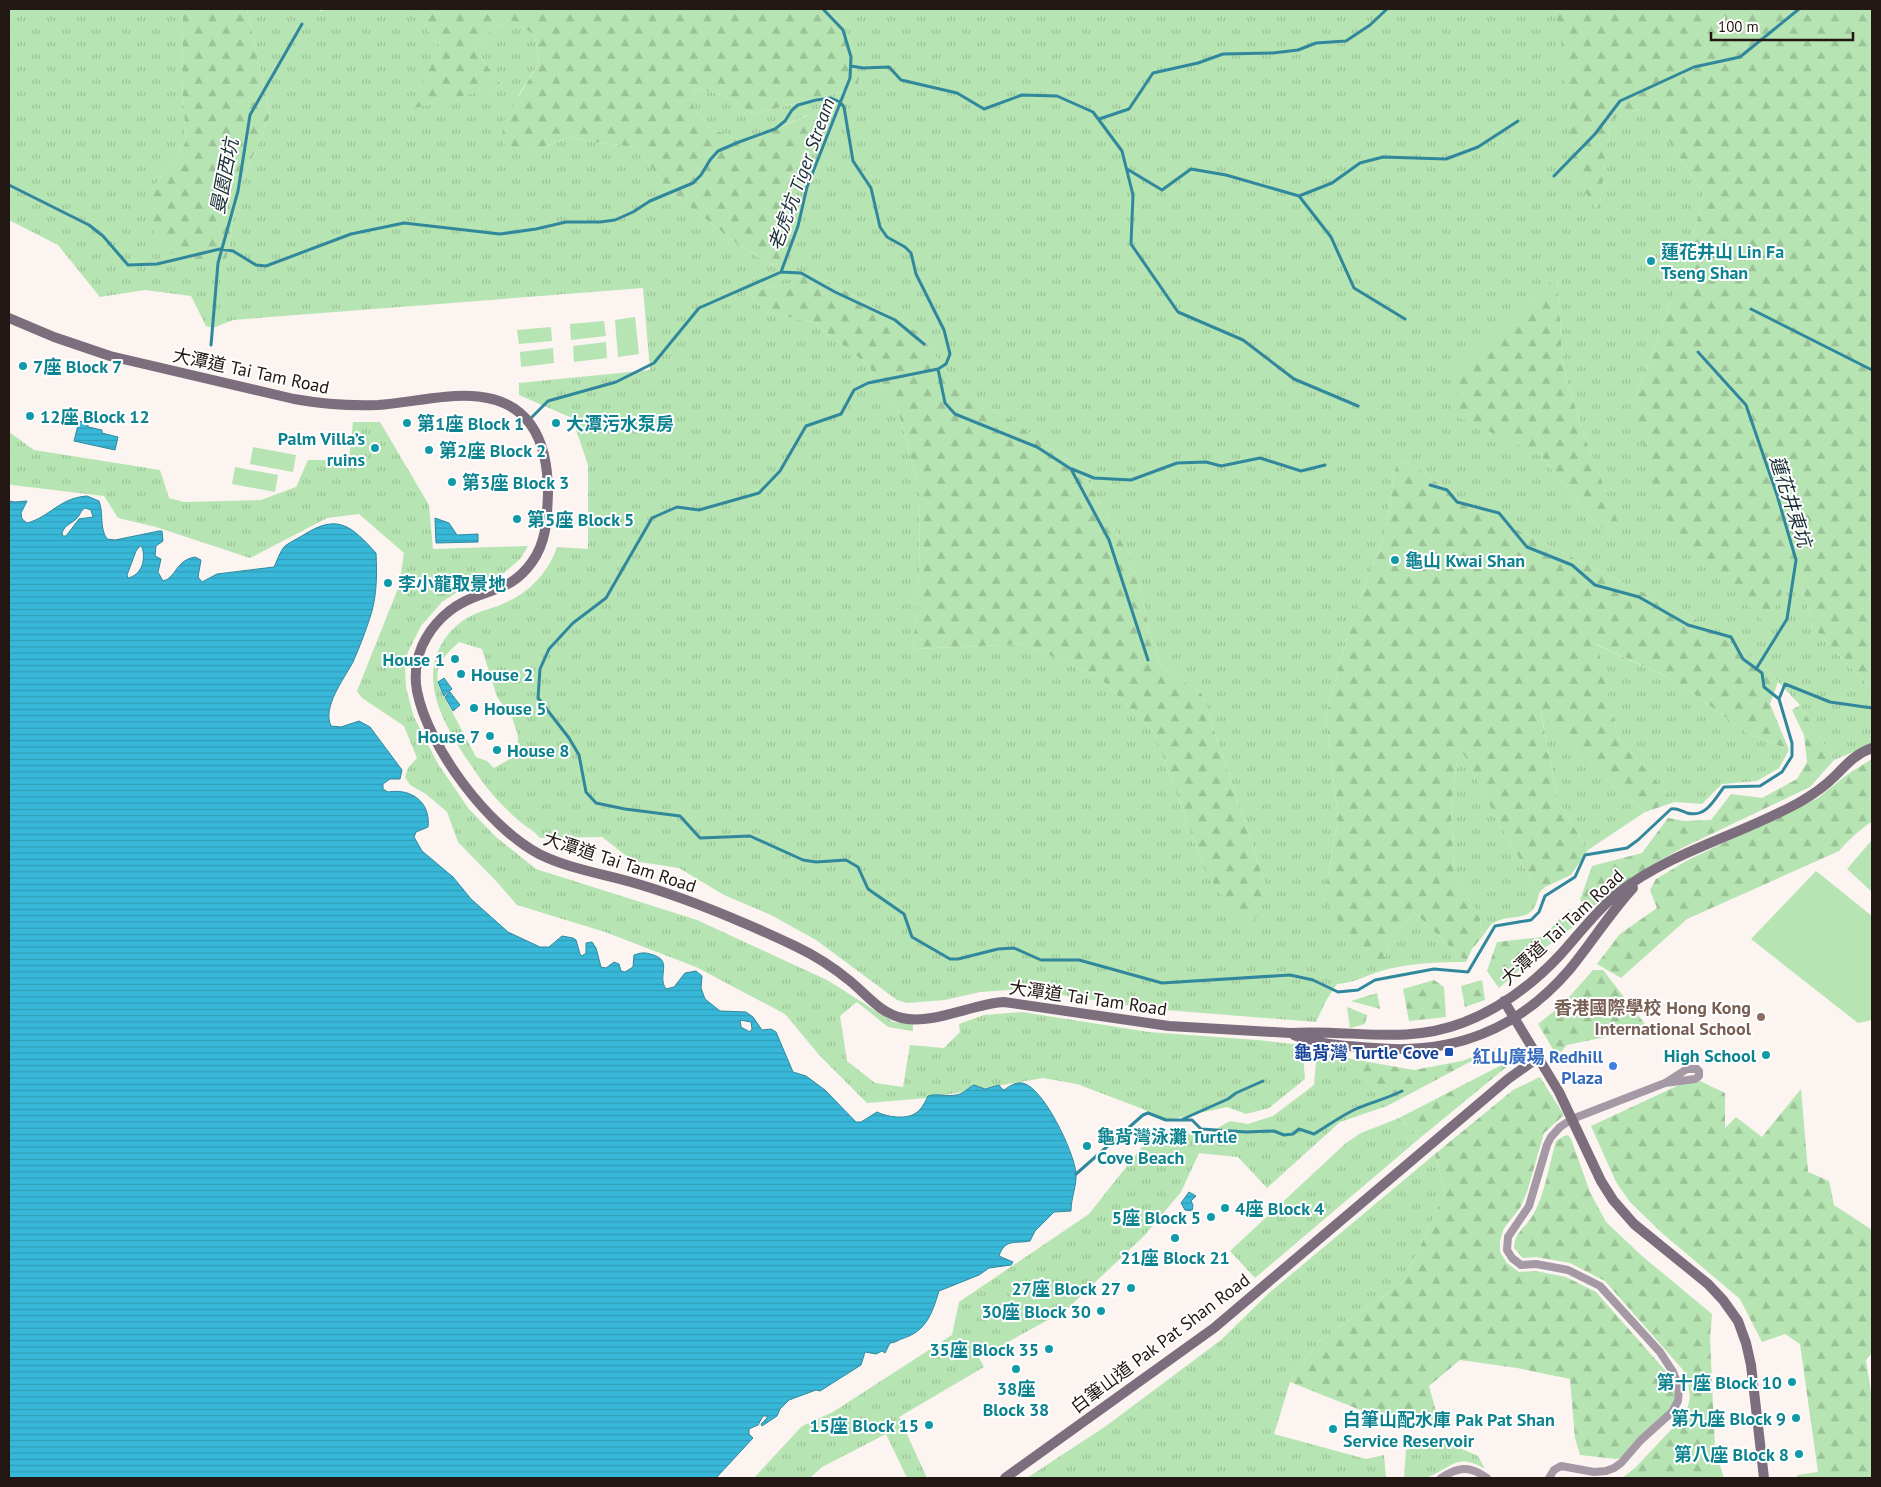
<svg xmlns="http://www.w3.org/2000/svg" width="1881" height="1487" font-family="'PT Sans','Noto Sans TC',sans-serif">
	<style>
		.grass { fill: url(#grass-tufts); fill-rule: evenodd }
		.forest { fill: url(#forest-firs) }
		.pitch { fill: #b6e4b2 }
		.water { fill: url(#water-rules); stroke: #31889d; fill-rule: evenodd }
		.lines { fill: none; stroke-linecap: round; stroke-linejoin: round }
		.stream { stroke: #31889d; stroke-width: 3 }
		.street { stroke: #a499a4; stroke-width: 8 }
		.secondary { stroke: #7c6e7d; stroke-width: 10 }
		.culture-dot { fill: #0f9aa8; stroke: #fff; stroke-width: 2 }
		.education-dot { fill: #8d6e63; stroke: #fff; stroke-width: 2 }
		.transit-dot { fill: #1a4fb4; stroke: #fff; stroke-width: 2 }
		.shop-dot { fill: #3f7fe0; stroke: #fff; stroke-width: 2 }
		.labels { text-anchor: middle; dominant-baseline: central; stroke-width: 4; stroke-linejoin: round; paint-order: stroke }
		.culture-label { font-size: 18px; font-weight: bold; fill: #0d838f; stroke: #fff; text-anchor: start }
		.street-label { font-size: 18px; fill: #221712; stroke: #fff }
		.education-label { font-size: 18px; font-weight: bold; fill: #785e54; stroke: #fff; text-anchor: end }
		.transit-label { font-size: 18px; font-weight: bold; fill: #164399; stroke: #fff; text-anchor: end }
		.shop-label { font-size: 18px; font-weight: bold; fill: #366cbe; stroke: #fff; text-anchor: end }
		.water-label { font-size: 19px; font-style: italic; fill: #1b3036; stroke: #fff }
	</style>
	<defs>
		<pattern id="grass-tufts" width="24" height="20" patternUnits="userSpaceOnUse" patternTransform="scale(1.25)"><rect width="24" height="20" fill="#b6e4b2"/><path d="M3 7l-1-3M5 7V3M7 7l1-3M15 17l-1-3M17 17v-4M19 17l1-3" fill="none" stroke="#9cc398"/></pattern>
		<pattern id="forest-firs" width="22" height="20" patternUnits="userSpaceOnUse" patternTransform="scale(1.25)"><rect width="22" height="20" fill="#b6e4b2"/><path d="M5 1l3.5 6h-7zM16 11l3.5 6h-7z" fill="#9cc398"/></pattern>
		<pattern id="water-rules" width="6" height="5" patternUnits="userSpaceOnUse" patternTransform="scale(1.25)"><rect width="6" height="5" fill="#38b8d9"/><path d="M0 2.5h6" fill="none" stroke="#319db9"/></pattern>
	</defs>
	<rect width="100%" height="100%" fill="#fbf4f1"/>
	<path class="grass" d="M9,9h174l-1,71 4,62 -35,49 75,71 12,-71 32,-76 -23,-106h72l1,2 6,-2h88l26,38 -31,62 93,-23 -27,-37 15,-18 20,-11 25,15 4,28 -21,33 14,55 38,-14 25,5 40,5 36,45 69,54 42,25 13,-35 7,-13 -16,-13 -4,-19 35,-66 -8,-11 -49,23 -17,5 -35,-15 -15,-21 2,-17 27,5 32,20 95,-24 -5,-64 -17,-17h728l44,204 11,-94 30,-10 26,28 38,57 -17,65 -54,145 134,221 29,-65 16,66 60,64v54l-38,16 -34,-55 -37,-39 -74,-51 -214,-106 -69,-48 -10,4 -11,69 -32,81 -27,101 12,103 -14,81 58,70 7,-29 26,-28 51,49c-28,0 -58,1 -85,9 -16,5 -27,12 -44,13l-10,15 -11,23 -164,-13 -129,-20 -43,3 -35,8 -38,3 -10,-3 -81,-60 -45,-25 -47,-20 -45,-27 -46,-7 -31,-24 -62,1c-5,-7 -16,-12 -23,-19 -17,-15 -32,-32 -44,-51 -25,-37 -57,-85 -29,-128 6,-9 15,-18 25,-23 12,-7 26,-9 38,-15 23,-10 42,-31 50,-55l31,2v-84l-16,-47 -53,-23v-12l131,-13 -7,-82 -410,32 -20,8 -7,-2 -15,-30 -46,-6 -45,7 -42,-52 -49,-25zM809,273l31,15 79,45 39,55 56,34 69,50 50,90 25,101 44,31 66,199 -64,-25 -50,-136 -54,-54 -75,-34 -112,5 6,-73 1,-83 -22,-83 -30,-45 -53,-42 -50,-11 -17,-21 41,-7zM1557,276l6,92 22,70 42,109 -31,-23 -56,-69 -14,-149zM459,642l23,7 15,48 15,20 6,19 -1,19 -23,13 -7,-7 -11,-4 -37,-70c-6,-21 5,-31 20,-45z
		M353,422h27l49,83 4,44 95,-3 -7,12 -17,15 -42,16 -20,13 -21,24 -13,26 -3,15 1,21 8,29 24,47 31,45 27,28 40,32 161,51 132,61 64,41 20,1v8l-25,-4 -31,-25 -17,14 7,45 28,22 28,4 7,-42 34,3 16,-16 -1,-8 25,-9 38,-3 127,20 108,8 45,5 3,34 -36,29 -23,6 -19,-7 -64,14 -20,-12 -66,-25 -34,-6 -116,20 -60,5 -47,-47 -35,-42 -89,-47 -91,-35 -88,-27 -20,-23 -39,-40 -11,-30 -21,-18 -16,-9 -5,-8 3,-9 9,-10 -13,-32 -42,-28 -5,-7 42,-105 5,-33 -45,-39 -32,4 -77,40 -94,-31 -38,-9 -14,-22 -92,-11 -3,-1v-52l25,18 126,20 9,28 15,4 77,-2 35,-13 12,-27h41z
		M1595,644l81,37 70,51 43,18 -10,18 -22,13 -35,3 -20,20 -27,-2 -57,-64z
		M1541,712l77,79 27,21 -57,38 -30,-49z
		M1459,744l40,79 40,70c-6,32 -21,19 -44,29 -5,2 -9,10 -13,15l-2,-18 -26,-46 -3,-65z
		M1317,1051l29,7 41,48 -47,16 -73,66 -29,-31 -39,-4 -18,39 -37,44 -78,74 -87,48 5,9 -85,50 28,61h-20l-21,-44 -64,33 -12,11h-56l48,-52 31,-14 119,-77 7,-33 130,-88 64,-81 10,4 29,-4 4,5 15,-6 19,-11 18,3 25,-8 41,-31z
		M1399,1118l21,20 -165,140 -25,-27 116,-108 15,-10z
		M1435,1154l10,38 -41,90 -86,60 -28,40 -16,52 92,25 18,-4 2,23h-359l79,-52 115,-86 48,-47z
		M1443,1441l35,15 7,13c-29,-18 -35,1 -60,9 -6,1 -14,0 -21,0l2,-28z"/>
	<path class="forest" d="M183,9h64l23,106 -32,76 -12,71 -37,5 -23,-18 -18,-25 3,-33 35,-49 -4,-62z
		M414,9h413l17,17 15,51 -3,18 -8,-5 -94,24 -32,-20 -27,-5 -2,17 15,21 35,15 17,-5 50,-23 7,11 -35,66 4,19 17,13 -8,13 -13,35 -42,-25 -69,-54 -36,-45 -40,-5 -25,-5 -38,14 -30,-7 1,-22 36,-59 -4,-28 -25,-15 -20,11 -15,18 27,37 -94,24 32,-63z
		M1555,9h317v681l-60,-64 -16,-65 -29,65 -105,-111 -29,-111 54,-145 17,-65 -38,-57 -27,-28 -29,11 -11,94 -26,-42 -11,-125z
		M809,273l31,15 79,45 39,55 56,34 69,50 50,90 25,101 44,31 66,199 -16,32 -25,-21 -23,-36 -50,-136 -54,-54 -75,-34 -112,5 6,-73 1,-83 -22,-83 -30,-45 -53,-42 -50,-11 -17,-21 41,-7z
		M1557,275l6,93 22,70 43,110 -32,-24 -56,-69 -82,-38 -1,-49 69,-62z
		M1406,461l69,48 214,106 74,51 15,16 -8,22 19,46 -43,-18 -70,-51 -80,-37 22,94 57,64 -30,10 -27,-21 -77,-78 17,88 30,49 -17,25 -26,12 -6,6 -40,-70 -40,-78 -8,63 3,65 26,46 2,18 -10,12 -6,13 -51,-49 -26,28 -7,30 -23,-25 -35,-46 14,-81 -12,-103 27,-101 32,-81 11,-69z
		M1800,705l34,55 -24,27 -128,61 -33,19 -61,43 -8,-10 12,-34 50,-13 26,-35 17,3 26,-1 20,-26 31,4 35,-19 10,-17 -3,-27 -12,-25z
		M1872,759v62c-12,9 -24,19 -33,30l-152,68 -66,59 -24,-14 23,-30 37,-26 -7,-18 6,-11 32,-19 130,-62 30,-24z
		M1570,909l7,15 -35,26 -43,38 -12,-17 10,-29 45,-5z
		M1593,970h10l45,58 -81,17 -10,11 -19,-32 25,-20z
		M1434,980l10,7 2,30 -37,4 -6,-32z
		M1482,980l3,20 -20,7 -4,-21z
		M1377,993l3,16 -29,-8z
		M1347,1007l20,8 -2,9 -15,4z
		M1498,1047l-111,59 -41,-48 68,12 48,-9z
		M1521,1055l-101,83 -21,-20z
		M1540,1077l24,38 -20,18 -17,59 -7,16 -16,20 -4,13v11l7,11 12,9 17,-1 30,6 30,15 75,85c4,11 5,19 2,30l-48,50 -9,2 -36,-4 -5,-17 -5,-59 -53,-11 -57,-8 -31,26 9,33 -40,6 -108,-43 28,-40 86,-60 41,-90 -10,-38 78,-64z
		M1694,1078l31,15v35l11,-11 26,20 39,-48 7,83 21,9 5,24 38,25v123l-6,7 6,38v80h-75v-3l21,-3 -18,-128 -15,-10 -23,8 -22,-43 -78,-66 -32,-31 -14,-20 -25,-56z
		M1568,1135l3,4 19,53 16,30 36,34 70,58 -2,24 5,112 9,28h-102l13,-10 51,-54 4,-16 -2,-16 -5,-12 -78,-89 -35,-18 -34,-6 -13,1 -9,-10c0,-15 12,-21 19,-33 12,-21 16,-50 23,-74l8,-5z"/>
	<path class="pitch" d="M635,317l4,37 -21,3 -3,-37z
		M604,321l2,15 -35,4 -1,-16z
		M551,327l1,14 -33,3 -2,-14z
		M606,342l1,16 -33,4 -1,-16z
		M553,348l1,15 -33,4 -1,-15z
		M253,447l43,8 -3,17 -43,-8z
		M235,467l43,8 -3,17 -43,-8z
		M1872,840v52l-25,-23z
		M1816,871l56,45v104l-14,3 -107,-84z"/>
	<path class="water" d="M79,421l9,2v4l14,3v3l16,4 -3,13 -41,-9z
		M87,496l12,5c5,13 0,26 8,38l8,1 44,-9h3l1,10 -7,5 -1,10 6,3 -3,13 5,9c13,-3 13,-21 32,-24l6,3 -3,17 4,5 15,-8 57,-7c3,-6 6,-16 11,-21 5,-4 14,-8 20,-12 34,-21 47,-7 71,19 1,20 1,39 -4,58 -5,17 -12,35 -19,51 -9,17 -31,45 -22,64l10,1 18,-6 11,6 32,43 -2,9h-10l-7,5v5l5,3c23,-4 43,10 40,35l-12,5 -2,5 8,14 31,26 18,22 37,33 32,15h9l13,-11 11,2 3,2 4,14 2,2 4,-3v-10l6,-1 4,6 5,19 5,1 8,-6 5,2 2,7 4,1 8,-5 1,-12c6,-2 10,-3 16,-1 25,6 6,21 16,35l8,-2 11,-14 11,-2 6,5 -1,12 4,11 15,12 26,1 7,5 9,13 9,-1 5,3 17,40 13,4 19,14 31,32h5l16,-10c10,5 29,8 39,1 6,-4 9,-11 12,-17 11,-3 17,1 28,-1 8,-1 11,-7 18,-10l11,4 14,-4 3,4 2,1c6,-4 11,-8 18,-7 21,3 52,69 54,90 1,12 -5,25 -5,38l-17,1 -19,19 -5,10c-14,3 -25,-3 -31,15l14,6 -2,3 -22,3 -10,7 -40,16c-7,23 -13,41 -38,48 -4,2 -7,4 -11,4l-5,10 -3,-2 -6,3 -11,-2 -4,13 -41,26 -4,-1 -27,10 -9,9 -3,7 -15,10 -1,-2 6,-6v-2h-4l-5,9 -9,4v5l4,4 -37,40h-707v-977l6,1 12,-1 -6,12 1,6 5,4c23,-6 32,-25 60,-27zM85,508l6,2 2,7 -14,2 -13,17h-3l-1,-3c3,-9 10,-9 15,-15 4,-4 3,-7 8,-10zM140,546l2,1c4,12 0,28 -14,31l-1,-3 9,-24zM740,1020l11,2 1,7 -2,3 -9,-5z
		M435,518l14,5 8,12 21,-1v8l-42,1z
		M444,678l8,11 -8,7 -6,-14z
		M450,692l10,13 -7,6 -8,-14z
		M1189,1192l7,4 -5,5 2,4 -1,6 -7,-1 -4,-7z"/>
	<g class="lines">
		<path class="stream" d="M851,66l12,2 26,-1 12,13 56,13 27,16 38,-14 35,1 36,16 29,39 11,44 -2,49 47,68 65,28 51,39 64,27
			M1099,119l30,-10 24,-36 45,-10 25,-9 50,-1 25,-3 18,-7 30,-2 24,-16 17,-16
			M1127,169l35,21 29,-21 35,6 73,21 33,-13 28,-20 23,-6 63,2 32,-12 40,-26
			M1554,176l41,-42 25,-33 74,-34 46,-10 59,-48
			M9,185l80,40 14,11 25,29 29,-1 63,-15 13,2 23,14 10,1 85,-32 53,-11 96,11 36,-5 30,-7h34l15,-2 18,-8 17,-11 43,-18 8,-8 9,-15 8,-9 21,-9 36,-13 10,-8 7,-11 6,-5 18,-5 15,-2 9,4 4,5 9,54 18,27 9,39 7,10 18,10 6,6 5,21 28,56 6,24 -4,10 -8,5 -70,14 -14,7 -13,24 -35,12 -26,45 -21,22 -60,17 -22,-3 -25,11 -46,80 -33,25 -24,26 -9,20 -2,29 31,40 10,17 7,37 10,11 29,6 55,7 20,22 50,-2 53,24 13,2 30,-2 12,7 10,22 36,25 8,23 38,22h8l40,-10 16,-1 27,12h38l83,23 128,-8 23,5 25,12 20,-2 17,-10 59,-11 34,3 27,-46 36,-6 8,-8 6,-16 30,-19 10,-22 42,-7 11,-8 33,-31c6,-1 10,2 16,4 19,5 27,-13 37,-26l36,-1 22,-14 10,-16v-13l-13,-44 6,-15 45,18 42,6
			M1299,196l32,41 23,51 51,31
			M781,272l20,1 34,19 60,28 29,24
			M1751,309l121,61
			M211,345l7,-82 20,-72 12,-76 52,-91
			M1698,352l48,53 31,90 19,65 -9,59 -31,50
			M938,369l7,34 10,11 82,33 34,22 38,71 39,120
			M531,418l17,-17 68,-19 38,-19 45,-55 82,-36 17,-46 9,-39 43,-109 1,-21 -8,-27 -20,-21
			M1072,469l22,9 37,2 46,-17 29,-1 15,4 39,-8 41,13 24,-6
			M1430,485l17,5 10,12 42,11 28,34 45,18 23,20 44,12 49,28 43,12 12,22 19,14 2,14 15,12
			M1183,1119l45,-20 8,-6 27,-12
			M1076,1174l67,-59 5,-2 18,7h26l9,9 45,3 28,-1 10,4 9,-1 6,-5 15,5c15,-9 28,-19 44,-26 15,-6 30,-10 44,-17"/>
		<path class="street" d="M1441,1478c17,-11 28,-13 46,0
			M1549,1478l5,-8 7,-4 33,6 12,-1 8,-3 7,-5 20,-23 31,-28 6,-11 1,-14 -6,-15 -13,-20 -60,-66 -32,-16 -32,-6 -15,1 -9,-7 -5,-8 1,-13 21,-31 18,-61 4,-8 9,-10 12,-8 93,-36 22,-14h10l2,2v5l-4,3 -30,4"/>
		<path class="secondary" d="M9,318l45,19 56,19 184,43c28,5 56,7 84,6 49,-3 119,-28 153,20 14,20 17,45 17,68 -1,25 -1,48 -16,69 -18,25 -33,25 -60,36 -22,9 -40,26 -50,48 -6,15 -8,29 -5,45 11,56 71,136 122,163 30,15 66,20 99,30 54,16 106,38 157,62 19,9 38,21 55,35 17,14 30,32 52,37 32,7 69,-14 102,-16l165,24 121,7c59,-4 115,12 172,-10 38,-14 72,-40 99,-69 19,-21 35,-43 57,-61 54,-42 123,-58 182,-91 12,-7 24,-15 34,-25 12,-12 21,-23 38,-29
			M1504,1001l55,91 42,89 12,19 21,24 74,60 15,16 15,21 8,22 5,22 13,113
			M1294,1035c25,10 54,11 81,13 79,7 143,-18 195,-79 22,-27 40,-56 63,-81
			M1005,1478l209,-150 294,-249 31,-22"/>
	</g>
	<g class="culture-dot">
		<circle cx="1651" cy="261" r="5"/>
		<circle cx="23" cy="366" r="5"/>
		<circle cx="30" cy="416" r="5"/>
		<circle cx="407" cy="423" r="5"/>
		<circle cx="556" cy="423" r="5"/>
		<circle cx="375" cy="448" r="5"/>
		<circle cx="429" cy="450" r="5"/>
		<circle cx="452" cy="482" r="5"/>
		<circle cx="517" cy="519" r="5"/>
		<circle cx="1395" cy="560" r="5"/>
		<circle cx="388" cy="583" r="5"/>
		<circle cx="455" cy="659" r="5"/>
		<circle cx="461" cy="674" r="5"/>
		<circle cx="474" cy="708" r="5"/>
		<circle cx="490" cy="736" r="5"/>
		<circle cx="497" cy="750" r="5"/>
		<circle cx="1766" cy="1055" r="5"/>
		<circle cx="1087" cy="1146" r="5"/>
		<circle cx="1225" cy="1208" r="5"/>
		<circle cx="1211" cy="1217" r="5"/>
		<circle cx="1175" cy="1238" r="5"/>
		<circle cx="1131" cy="1288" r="5"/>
		<circle cx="1101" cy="1311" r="5"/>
		<circle cx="1049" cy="1349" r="5"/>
		<circle cx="1016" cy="1369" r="5"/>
		<circle cx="1792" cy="1382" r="5"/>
		<circle cx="1796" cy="1418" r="5"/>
		<circle cx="929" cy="1425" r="5"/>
		<circle cx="1333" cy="1429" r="5"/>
		<circle cx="1799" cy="1454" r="5"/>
	</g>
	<circle class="education-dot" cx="1761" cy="1017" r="5"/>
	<rect class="transit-dot" x="1444" y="1047" width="10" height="10" rx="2.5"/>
	<circle class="shop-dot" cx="1613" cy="1066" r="5"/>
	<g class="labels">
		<g class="culture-label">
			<text x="1661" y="251">蓮花井山 Lin Fa<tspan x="1661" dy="21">Tseng Shan</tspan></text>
			<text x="33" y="366">7座 Block 7</text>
			<text x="40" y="416">12座 Block 12</text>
			<text x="417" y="423">第1座 Block 1</text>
			<text x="566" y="423">大潭污水泵房</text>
			<text x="365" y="438" text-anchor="end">Palm Villa’s<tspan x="365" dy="21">ruins</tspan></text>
			<text x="439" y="450">第2座 Block 2</text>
			<text x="462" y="482">第3座 Block 3</text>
			<text x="527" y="519">第5座 Block 5</text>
			<text x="1405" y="560">龜山 Kwai Shan</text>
			<text x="398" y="583">李小龍取景地</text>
			<text x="445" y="659" text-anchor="end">House 1</text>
			<text x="471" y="674">House 2</text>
			<text x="484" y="708">House 5</text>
			<text x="480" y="736" text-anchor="end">House 7</text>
			<text x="507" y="750">House 8</text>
			<text x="1756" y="1055" text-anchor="end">High School</text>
			<text x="1097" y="1136">龜背灣泳灘 Turtle<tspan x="1097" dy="21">Cove Beach</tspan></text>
			<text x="1235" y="1208">4座 Block 4</text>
			<text x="1201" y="1217" text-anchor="end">5座 Block 5</text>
			<text x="1175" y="1257" text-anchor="middle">21座 Block 21</text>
			<text x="1121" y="1288" text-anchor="end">27座 Block 27</text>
			<text x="1091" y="1311" text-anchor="end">30座 Block 30</text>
			<text x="1039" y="1349" text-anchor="end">35座 Block 35</text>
			<text x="1782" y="1382" text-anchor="end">第十座 Block 10</text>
			<text x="1016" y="1388" text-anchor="middle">38座<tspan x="1016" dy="21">Block 38</tspan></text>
			<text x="1786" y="1418" text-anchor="end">第九座 Block 9</text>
			<text x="1343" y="1419">白筆山配水庫 Pak Pat Shan<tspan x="1343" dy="21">Service Reservoir</tspan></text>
			<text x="919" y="1425" text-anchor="end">15座 Block 15</text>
			<text x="1789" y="1454" text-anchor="end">第八座 Block 8</text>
		</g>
		<g class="street-label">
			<text transform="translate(251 371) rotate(12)">大潭道 Tai Tam Road</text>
			<text transform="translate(620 862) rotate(18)">大潭道 Tai Tam Road</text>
			<text transform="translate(1562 927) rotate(-43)">大潭道 Tai Tam Road</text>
			<text transform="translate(1088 998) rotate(8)">大潭道 Tai Tam Road</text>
			<text transform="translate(1160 1343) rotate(-37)">白筆山道 Pak Pat Shan Road</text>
		</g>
		<g class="education-label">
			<text x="1751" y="1007">香港國際學校 Hong Kong<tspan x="1751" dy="21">International School</tspan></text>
		</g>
		<g class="transit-label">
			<text x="1439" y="1052">龜背灣 Turtle Cove</text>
		</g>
		<g class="shop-label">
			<text x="1603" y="1056">紅山廣場 Redhill<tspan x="1603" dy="21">Plaza</tspan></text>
		</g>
		<g class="water-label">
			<text transform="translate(801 174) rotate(-70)">老虎坑 Tiger Stream</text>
			<text transform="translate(224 176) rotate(-79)">曼園西坑</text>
			<text transform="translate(1791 501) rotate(72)">蓮花井東坑</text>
		</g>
	</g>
	<rect width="1881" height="1487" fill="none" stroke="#221712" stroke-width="20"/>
	<path d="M1711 32v8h142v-8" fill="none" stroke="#221712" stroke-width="2.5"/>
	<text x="1718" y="32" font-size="15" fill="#221712" stroke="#ffffff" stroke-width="4" paint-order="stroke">100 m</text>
</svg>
